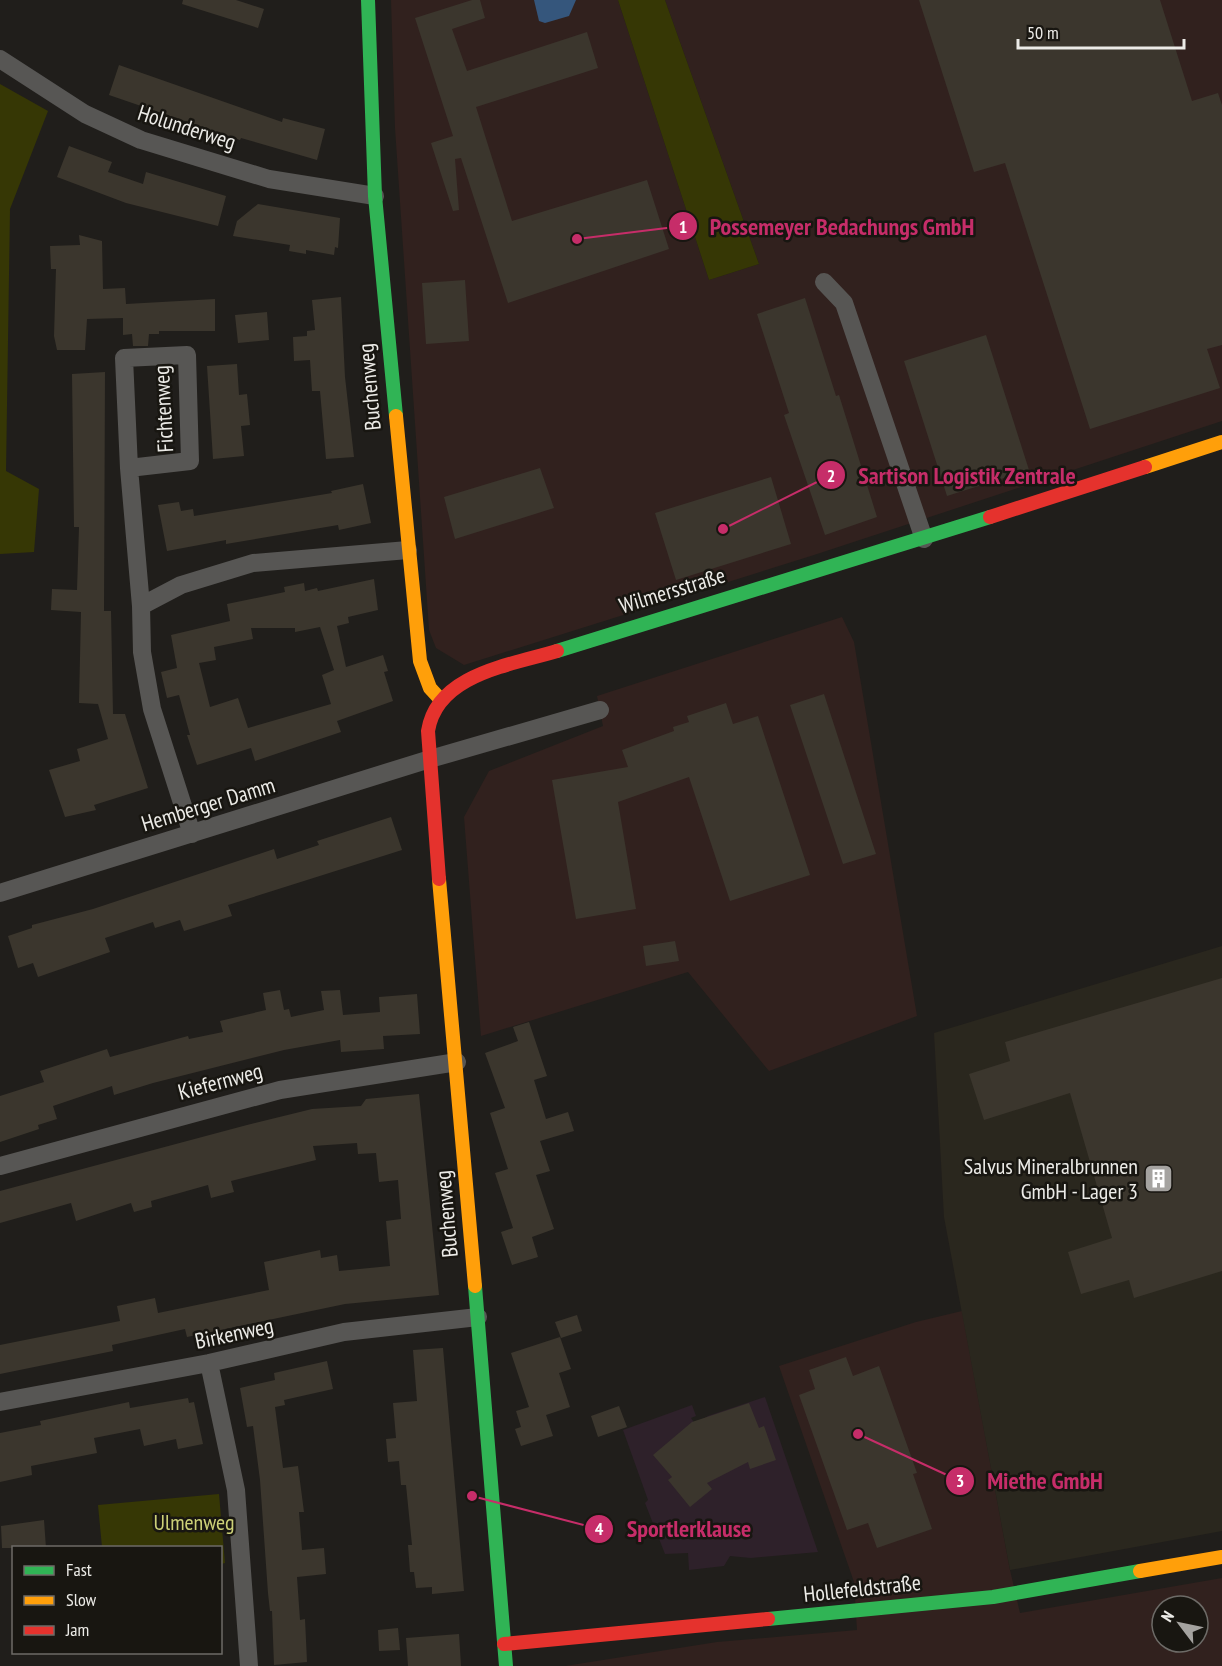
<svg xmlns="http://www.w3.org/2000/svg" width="1222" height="1666" font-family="'PT Sans Narrow',sans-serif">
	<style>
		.commercial { fill: #31211e; fill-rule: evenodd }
		.built { fill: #2a271e }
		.education { fill: #2e212a }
		.green { fill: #363705 }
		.water { fill: #35567c }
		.building { fill: #3b362d; fill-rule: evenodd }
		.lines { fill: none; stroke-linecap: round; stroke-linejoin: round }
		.street { stroke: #575654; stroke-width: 18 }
		.fast { stroke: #30b455; stroke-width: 14 }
		.slow { stroke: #ff9f0a; stroke-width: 14 }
		.jam { stroke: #e5322d; stroke-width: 14 }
		.labels { text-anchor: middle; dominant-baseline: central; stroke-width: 5; stroke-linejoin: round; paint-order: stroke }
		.street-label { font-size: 22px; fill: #ecebe7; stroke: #181611 }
		.poi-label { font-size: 22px; fill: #ecebe7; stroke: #181611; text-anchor: end }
		.park-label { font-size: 22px; fill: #cdd178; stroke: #181611 }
		.leader { fill: none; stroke: #c62d69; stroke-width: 2 }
		.callout-dot { fill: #c62d69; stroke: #181611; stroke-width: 2 }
		.mark-label { font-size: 18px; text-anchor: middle; font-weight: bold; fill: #fff }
		.callout-label { font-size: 24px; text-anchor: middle; font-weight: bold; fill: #c62d69; stroke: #181611; stroke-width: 5; stroke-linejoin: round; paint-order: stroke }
	</style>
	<rect width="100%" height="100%" fill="#201e1b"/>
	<path class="commercial" d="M391,0h227l91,280 50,-16 -94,-264h557v421l-408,134 -350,110 -28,-17 -7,-18 -34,-502z
		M842,617l12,25 63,374 -148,55 -81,-99 -207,64 -17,-219 25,-46 114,-45 -6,-30z
		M962,1311l48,259 10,43 202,-35v88h-657l152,-24 140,-12 -3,-48 -75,-216 137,-44zM1162,1606h36v36h-36z"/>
	<path class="built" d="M1222,946v585l-212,39 -66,-353 -10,-184z"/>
	<path class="education" d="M765,1397l53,155 -67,6 -21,-2 -6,10 -35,4 -1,-17 -23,1 -20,-51 3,-3 -25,-70 69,-25 4,11 -5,2 4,6 13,-8z"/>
	<path class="green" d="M618,0h47l94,264 -50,16z
		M0,84l48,27 -38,98 -4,262 33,18 -5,63 -34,2z
		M219,1494l6,69 -4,1 -1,-16 -118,-1 -4,-42z"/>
	<path class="water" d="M534,0h42l-7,16 -24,7 -6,-2z"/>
	<path class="building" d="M183,0h53l28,9 -6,19 -76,-24z
		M472,0h8l5,18 -33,11 15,42 120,-39 11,36 -122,39 36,114 135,-41 22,69 -161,54 -47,-145 -6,1 4,51 -6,1 -22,-68 22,-7 -38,-118z
		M919,0h241l32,101 26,-8 4,12v240l-15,4 13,39 -130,41 -85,-266 -31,9z
		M119,65l163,57 1,-4 42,11 -8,31 -76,-22 -1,2 -131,-45z
		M69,146l43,16 -4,10 35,12 3,-12 80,24 -8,30 -92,-23 -69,-26z
		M258,204l82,14 -2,30 -3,-1 -1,8 -28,-5v4l-17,-3 1,-6 -57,-9 4,-15z
		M79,235l23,6 1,48 22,-1 1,16 89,-5v32h-56v3h-10l-1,12h-15l-1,-12 -9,1v-17l-36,1 -2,31h-28l-3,-14 2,-67h-5l-1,-23 30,-1z
		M465,280l4,61 -43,3 -4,-61z
		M341,297l4,80 9,80 -28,2 -6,-68h-8l-2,-31 -16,1 -1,-24 14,-1v-5l8,-1 -3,-30z
		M805,298l31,98 3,-1 38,122 -52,18 -41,-120 5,-2 -32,-99z
		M267,312l2,28 -31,3 -3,-28z
		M986,335l43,135 -82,26 -43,-135z
		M237,364l2,31 8,-1 3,31 -9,1 3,30 -31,3 -6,-93z
		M105,372l-1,239h7l2,103h12l23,74 -54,17 2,5 -31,7 -16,-47 31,-9 -3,-12 31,-10 -10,-35 -19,-1 2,-91 -30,-2 1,-21 25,1 2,-63h-5l-2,-153z
		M540,468l14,40 -99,31 -11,-42z
		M771,477l20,67 -115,36 -21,-67z
		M363,484l8,39 -32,7 -1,-5 -112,19v-4l-59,11 -9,-46 21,-3 2,9 12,-2 1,7 138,-23 -1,-2z
		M374,579l4,31 -30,7 1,6 -12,3 9,41 37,-12 5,16 -4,1 9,29 -56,20 4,11 -86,29 -4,-13 -54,17 -10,-30h3l-11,-40 -12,3 -6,-26 16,-4 -6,-33 59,-14 -3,-17 58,-12 -1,-5 20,-4 1,8 12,-3 1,3zM320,627l14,43 -12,5 9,29 -83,24 -10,-30 -28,9 -11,-44 17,-3 -2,-13 39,-8 -2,-11h44v4z
		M824,694l52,160 -33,10 -53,-159z
		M726,703l7,21 25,-8 52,159 -80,26 -41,-124 -71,25 18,107 -60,10 -24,-139 76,-13 -6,-17 52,-19 -1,-4 16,-5 -2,-6z
		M391,817l11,33 -174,55 4,11 -48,15 -4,-11 -25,8 -2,-6 -48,16 5,14 -72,25 -5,-14 -15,5 -10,-32 24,-8v-3l61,-16 181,-60 3,10 42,-14 -2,-4z
		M675,941l4,20 -33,5 -3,-20z
		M1222,978v293l-88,27 -5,-18 -48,14 -13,-42 44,-14 -42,-145 -86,27 -15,-46 41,-13 -5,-19z
		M280,990l4,20 5,-1 2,8 33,-7 -3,-19 19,-1 3,25 37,-3 -1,-15 38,-3 3,40 -37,2 1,13 -43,3 -1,-12 -56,10 -131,33 -39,12 -2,-9 -59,20 4,13 -19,6 1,4 -39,13v-46l44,-14 -4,-11 67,-22 3,8 78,-21 1,3 34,-7 -3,-11 46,-11 -3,-17z
		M529,1022l18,54 -13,4 12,39 22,-7 6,19 -34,10 10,30 -14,4 18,54 -22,8 6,20 -26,8 -11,-33 12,-4 -18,-55 13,-4 -18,-56 15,-5 -20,-55 33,-12 -5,-14z
		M419,1094l20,201 -94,9 -158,33 -2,-8 -73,16 1,6 -113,23v-29l120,-24 -3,-15 38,-8 3,15 111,-23 -5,-28 56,-12 1,8 16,-3 2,16 51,-5 -4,-45 15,-2 -3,-39 -19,2 -3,-29 -18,1 -1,-11 -44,3 3,14 -85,21 3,11 -23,6 -3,-13 -57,16 1,6 -18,5 -3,-9 -55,18 -5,-18 -71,20v-32l247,-66 65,-16 49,-3 5,-7z
		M577,1315l5,16 -21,7 -6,-16z
		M560,1337l11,32 -12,4 11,34 -24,8 7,21 -32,10 -6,-17 6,-2 -5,-16 13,-4 -18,-54z
		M443,1348l21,243 -32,3v-7l-16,1 -2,-16h-4l-2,-27h4l-6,-60h-5l-2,-24 -11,1 -2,-23 10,-1 -3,-35 24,-2 -4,-51z
		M846,1357l7,19 26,-10 38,107 -4,1 19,55 -55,19 -9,-25 -21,7 -48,-135 16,-6 -6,-19z
		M327,1361l6,28 -49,11 1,5 -10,2 8,61 15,-2 6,46h-5l3,38 22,-2 2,26 -29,3 3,43 5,-1 2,43 -33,3 -2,-54h-2l-2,-18 -8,-113 -7,-54 -6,1 -7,-39 35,-8 -1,-7z
		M188,1398l1,5 5,-1 9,42 -25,5 -2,-10 -32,7 -4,-17 -46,9 3,15 -66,13 1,9 -32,7v-49l41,-8 -1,-4 89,-19 1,6z
		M749,1403l10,25 5,-2 12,34 -26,9 -2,-7 -41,21 5,6 -22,18 -22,-27 4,-3 -19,-22 39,-33z
		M619,1406l8,21 -29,10 -7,-21z
		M44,1520l2,28h-44l-1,-22z
		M398,1628l2,22 -21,1 -1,-21z
		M459,1634l2,32h-53l-2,-28z"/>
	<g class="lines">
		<path class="street" d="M0,59l85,55 56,26 128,39 106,17
			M824,282l20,21 80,236
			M129,468l61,-7 -3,-106 -63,3 5,110 12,138
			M192,834l-40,-125 -10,-57 -1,-46 40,-21 72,-22 155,-13
			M0,893l430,-134 170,-49
			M0,1166l280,-76 177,-28
			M209,1363l27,127 13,176
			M0,1402l209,-39 135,-31 134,-15"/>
		<path class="fast" d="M368,0l7,196 21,220
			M557,651l433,-134
			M475,1286l31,380
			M768,1619l225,-22 147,-26"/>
		<path class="slow" d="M396,416l24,245 10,27 11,12
			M1145,467l77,-25
			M439,879l36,407
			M1140,1571l82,-14"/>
		<path class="jam" d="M990,517l155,-50
			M439,879l-11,-148c9,-57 83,-66 129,-80
			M504,1644l264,-25"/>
	</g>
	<defs>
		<symbol id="building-square" viewBox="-11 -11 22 22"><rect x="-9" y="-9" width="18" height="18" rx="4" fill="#a5a3a0" stroke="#181611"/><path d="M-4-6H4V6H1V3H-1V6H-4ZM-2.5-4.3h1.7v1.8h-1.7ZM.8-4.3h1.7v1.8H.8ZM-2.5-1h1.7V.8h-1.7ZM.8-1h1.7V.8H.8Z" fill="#fff"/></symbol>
	</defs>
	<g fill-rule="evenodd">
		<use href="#building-square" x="1142" y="1162" width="33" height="33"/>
	</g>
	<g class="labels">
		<g class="street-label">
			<text transform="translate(187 127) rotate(18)">Holunderweg</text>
			<text transform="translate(369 387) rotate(-95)">Buchenweg</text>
			<text transform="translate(163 409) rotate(-93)">Fichtenweg</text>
			<text transform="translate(672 590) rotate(-17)">Wilmersstraße</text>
			<text transform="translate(208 804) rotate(-17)">Hemberger Damm</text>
			<text transform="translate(220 1081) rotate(-15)">Kiefernweg</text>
			<text transform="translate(446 1214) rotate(-95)">Buchenweg</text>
			<text transform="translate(234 1333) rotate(-12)">Birkenweg</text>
			<text transform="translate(862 1588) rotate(-6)">Hollefeldstraße</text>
		</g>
		<g class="poi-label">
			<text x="1138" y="1166">Salvus Mineralbrunnen<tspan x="1138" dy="25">GmbH - Lager 3</tspan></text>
		</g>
		<g class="park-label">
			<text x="194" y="1522">Ulmenweg</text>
		</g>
	</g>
	<path class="leader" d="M577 239L683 226M723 529L831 475M858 1434L960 1481M472 1496L599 1529"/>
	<g class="callout-dot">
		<circle cx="577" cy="239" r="6"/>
		<circle cx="723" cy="529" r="6"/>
		<circle cx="858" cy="1434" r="6"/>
		<circle cx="472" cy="1496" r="6"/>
		<circle cx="683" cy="226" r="15"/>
		<circle cx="831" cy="475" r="15"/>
		<circle cx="960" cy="1481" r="15"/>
		<circle cx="599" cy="1529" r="15"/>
	</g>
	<g class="mark-label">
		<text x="683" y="233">1</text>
		<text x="831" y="482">2</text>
		<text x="960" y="1487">3</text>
		<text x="599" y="1535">4</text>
	</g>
	<g class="callout-label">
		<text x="842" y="235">Possemeyer Bedachungs GmbH</text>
		<text x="967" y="484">Sartison Logistik Zentrale</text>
		<text x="1045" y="1489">Miethe GmbH</text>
		<text x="689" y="1537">Sportlerklause</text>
	</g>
	<rect x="12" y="1546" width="210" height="108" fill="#181611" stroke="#6d6b67" stroke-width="1.5"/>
	<rect x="24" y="1566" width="30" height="9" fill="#30b455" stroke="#6d6b67" stroke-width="1.5"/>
	<text x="66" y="1576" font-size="18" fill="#ecebe7">Fast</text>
	<rect x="24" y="1596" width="30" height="9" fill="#ff9f0a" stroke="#6d6b67" stroke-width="1.5"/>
	<text x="66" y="1606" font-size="18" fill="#ecebe7">Slow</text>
	<rect x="24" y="1626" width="30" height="9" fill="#e5322d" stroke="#6d6b67" stroke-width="1.5"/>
	<text x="66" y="1636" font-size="18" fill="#ecebe7">Jam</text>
	<g transform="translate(1180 1624) rotate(302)"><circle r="28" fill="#181611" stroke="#6d6b67" stroke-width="1.5"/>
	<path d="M0-4.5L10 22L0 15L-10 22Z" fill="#a5a3a0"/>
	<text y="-9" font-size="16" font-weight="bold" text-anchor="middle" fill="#ecebe7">N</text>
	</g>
	<path d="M1018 39v9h166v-9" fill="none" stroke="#ecebe7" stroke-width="3"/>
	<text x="1027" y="39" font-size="18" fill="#ecebe7" stroke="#181611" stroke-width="4.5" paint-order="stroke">50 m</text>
</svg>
